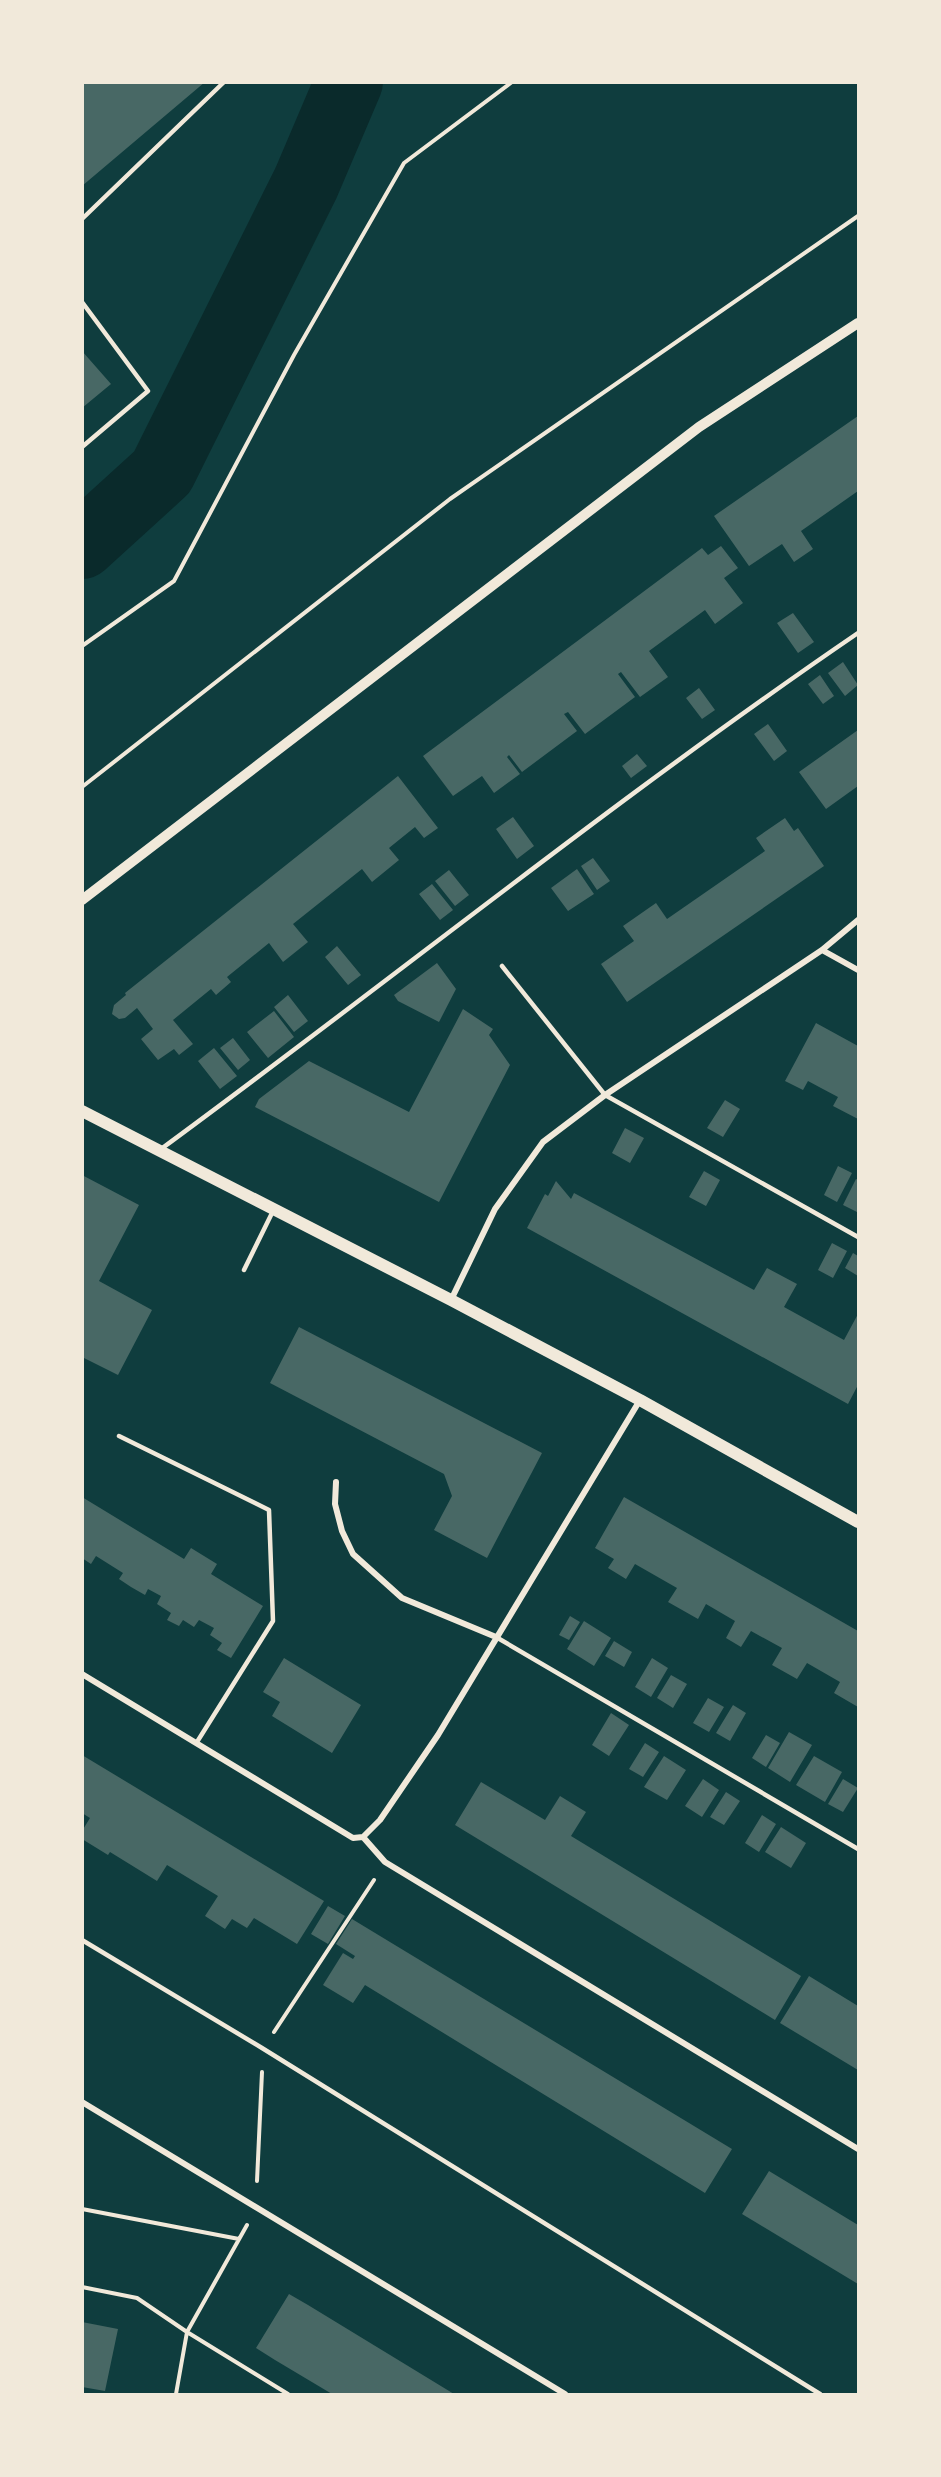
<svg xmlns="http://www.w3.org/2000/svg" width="941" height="2477" font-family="'Source Sans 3',sans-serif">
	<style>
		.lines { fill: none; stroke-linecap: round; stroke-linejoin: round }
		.river { stroke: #0a2a2b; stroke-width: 68 }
		.building { fill: #486865 }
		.path { stroke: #f1e9da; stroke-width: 4 }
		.service { stroke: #f1e9da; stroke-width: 4.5 }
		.minor { stroke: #f1e9da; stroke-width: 6 }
		.tertiary { stroke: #f1e9da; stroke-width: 10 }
		.secondary { stroke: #f1e9da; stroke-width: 12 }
	</style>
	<rect width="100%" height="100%" fill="#0f3d3e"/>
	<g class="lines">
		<path class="river" d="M82,545l80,-73 144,-289 43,-101"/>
	</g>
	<path class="building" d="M82,82h123l-123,104z
		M82,351l29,33 -29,24z
		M858,416v75l-57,40 12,18 -19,13 -12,-18 -33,22 -35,-50z
		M721,546l17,22 -14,10 19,25 -28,21 -10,-14 -56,41 19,26 -28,20 -19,-25 -3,2 17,23 -50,37 -17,-22 -4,2 13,17 -55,41 -13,-17 -2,2 13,17 -26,19 -12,-17 -29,20 -30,-40 279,-208 6,7z
		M793,613l21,29 -16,11 -21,-30z
		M843,662l15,23 -13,11 -17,-23z
		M820,675l14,21 -11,8 -15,-20z
		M699,688l16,22 -13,9 -16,-21z
		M768,724l19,27 -13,10 -20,-27z
		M858,730v56l-32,23 -27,-37z
		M637,754l10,12 -16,12 -9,-12z
		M398,776l40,52 -14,10 -9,-11 -26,21 10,12 -27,22 -10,-13 -69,55 15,18 -25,20 -14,-19 -42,34 4,5 -15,13 -5,-6 -38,31 20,24 -14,11 -5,-6 -16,11 -17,-21 12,-10 -16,-21 -12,10 -6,1 -7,-5 2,-9 12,-10 -1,-2z
		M513,817l21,29 -17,13 -21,-30z
		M785,818l9,13 4,-3 26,38 -197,136 -26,-38 33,-23 -11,-15 33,-23 11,16 98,-68 -9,-13z
		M593,858l17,23 -13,9 -16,-24z
		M577,869l17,25 -26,17 -17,-23z
		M449,870l20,25 -14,11 -20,-25z
		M432,884l21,26 -13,10 -21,-26z
		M337,946l24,29 -13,10 -23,-28z
		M437,963l19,26 -17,33 -41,-21 -4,-6z
		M288,995l20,26 -14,11 -20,-25z
		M463,1009l30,20 -4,6 21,30 -71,137 -184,-95 4,-8 50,-38 100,51z
		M274,1011l20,26 -26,21 -21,-26z
		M816,1023l42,23v73l-25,-13 5,-9 -17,-9 -13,-7 -5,9 -18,-9z
		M233,1038l17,22 -12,10 -18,-22z
		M214,1048l23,28 -17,13 -22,-28z
		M725,1100l15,9 -17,28 -16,-9z
		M625,1128l19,10 -14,25 -18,-10z
		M838,1166l14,7 -15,29 -13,-7z
		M704,1171l16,9 -14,26 -17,-9z
		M82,1175l57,30 -40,76 53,29 -34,65 -36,-18z
		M856,1179l2,1 -1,32 -14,-7z
		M556,1181l15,18 3,-6 180,97 13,-22 30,16 -13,23 60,33 14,-26v71l-10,19 -321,-176 18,-34 3,2z
		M832,1243l15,8 -14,27 -15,-8z
		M853,1253l5,3v20l-13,-8z
		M299,1327l243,126 -55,105 -53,-28 18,-34 -8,-22 -174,-91z
		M82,1497l102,62 7,-11 26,16 -6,10 52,32 -32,52 -14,-8 5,-7 -12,-8 4,-7 -15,-8 -5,7 -11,-7 -4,6 -12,-6 4,-7 -14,-9 4,-8 -13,-7 -3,6 -14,-8 -12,-8 4,-6 -27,-17 -5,8 -9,-6z
		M624,1497l234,134v76l-24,-14 6,-11 -33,-19 -10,16 -25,-14 10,-17 -31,-17 -10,16 -15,-9 9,-17 -29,-17 -8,15 -30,-17 9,-14 -42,-24 -9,15 -18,-11 6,-9 -19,-11z
		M570,1616l10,6 -11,18 -10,-5z
		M584,1621l27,17 -17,28 -27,-17z
		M614,1641l18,11 -8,15 -19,-11z
		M284,1658l77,47 -29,48 -60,-37 8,-14 -17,-10z
		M652,1658l16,10 -17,29 -16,-10z
		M671,1675l16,9 -14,24 -16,-10z
		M708,1698l16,9 -15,25 -16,-9z
		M733,1705l13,8 -16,28 -14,-8z
		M611,1713l18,12 -20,31 -17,-11z
		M789,1732l23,13 -22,37 -22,-14z
		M766,1735l14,8 -14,24 -14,-9z
		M645,1743l14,9 -16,25 -14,-8z
		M82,1755l242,146 -27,43 -43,-26 -7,10 -15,-9 -7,10 -20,-13 13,-20 -51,-31 -10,16 -47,-29 -2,3 -26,-16v-8l8,-13 -8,-5z
		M664,1756l22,14 -19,30 -23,-13z
		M814,1756l28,16 -17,30 -29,-17z
		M703,1779l16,11 -17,27 -17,-11z
		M843,1779l15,9 -15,24 -15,-8z
		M481,1782l64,38 15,-24 26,16 -15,24 230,140 -26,44 -320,-195z
		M726,1792l14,9 -16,24 -14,-8z
		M762,1815l14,9 -17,28 -14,-9z
		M781,1827l25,16 -15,25 -26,-16z
		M328,1906l17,10 -17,28 -17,-10z
		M352,1919l380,230 -27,44 -340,-208 -12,18 -30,-18 20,-32 10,6 2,-3 -19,-12z
		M809,1976l49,30v64l-78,-47z
		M769,2171l89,54v59l-116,-70z
		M289,2294l19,11 146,89h-122l-57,-34 -19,-12z
		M82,2322l36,7 -13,62 -23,-4z"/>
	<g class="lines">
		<path class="path" d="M82,646l92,-65 120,-226 110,-192 108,-81
			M82,787l368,-288 408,-283
			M274,2032l100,-152
			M257,2181l5,-109
			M82,2209l157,30
			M82,2287l55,11 50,34 101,62
			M176,2394l11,-62 60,-107"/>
		<path class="service" d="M82,219l142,-137
			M82,302l66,89 -66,56
			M502,966l103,129 253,142
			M161,1149c233,-171 458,-353 697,-516
			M244,1270l29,-59
			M119,1436l150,74 4,111 -76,121
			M496,1637l362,212
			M82,1940l180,108 558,346"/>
		<path class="minor" d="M822,950l36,20
			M451,1300l44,-91 48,-67 62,-47 217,-145 36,-30
			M336,1482l-1,22 7,27 11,23 49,44 94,39
			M82,1674l271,164 10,-1 22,25 473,287
			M363,1837l17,-17 58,-85 202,-335
			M82,2102l483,292"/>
		<path class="tertiary" d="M82,900l617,-473 159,-104"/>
		<path class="secondary" d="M82,1111l369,189 189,100 218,122"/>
	</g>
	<rect width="941" height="2477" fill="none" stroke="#f1e9da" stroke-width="168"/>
</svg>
